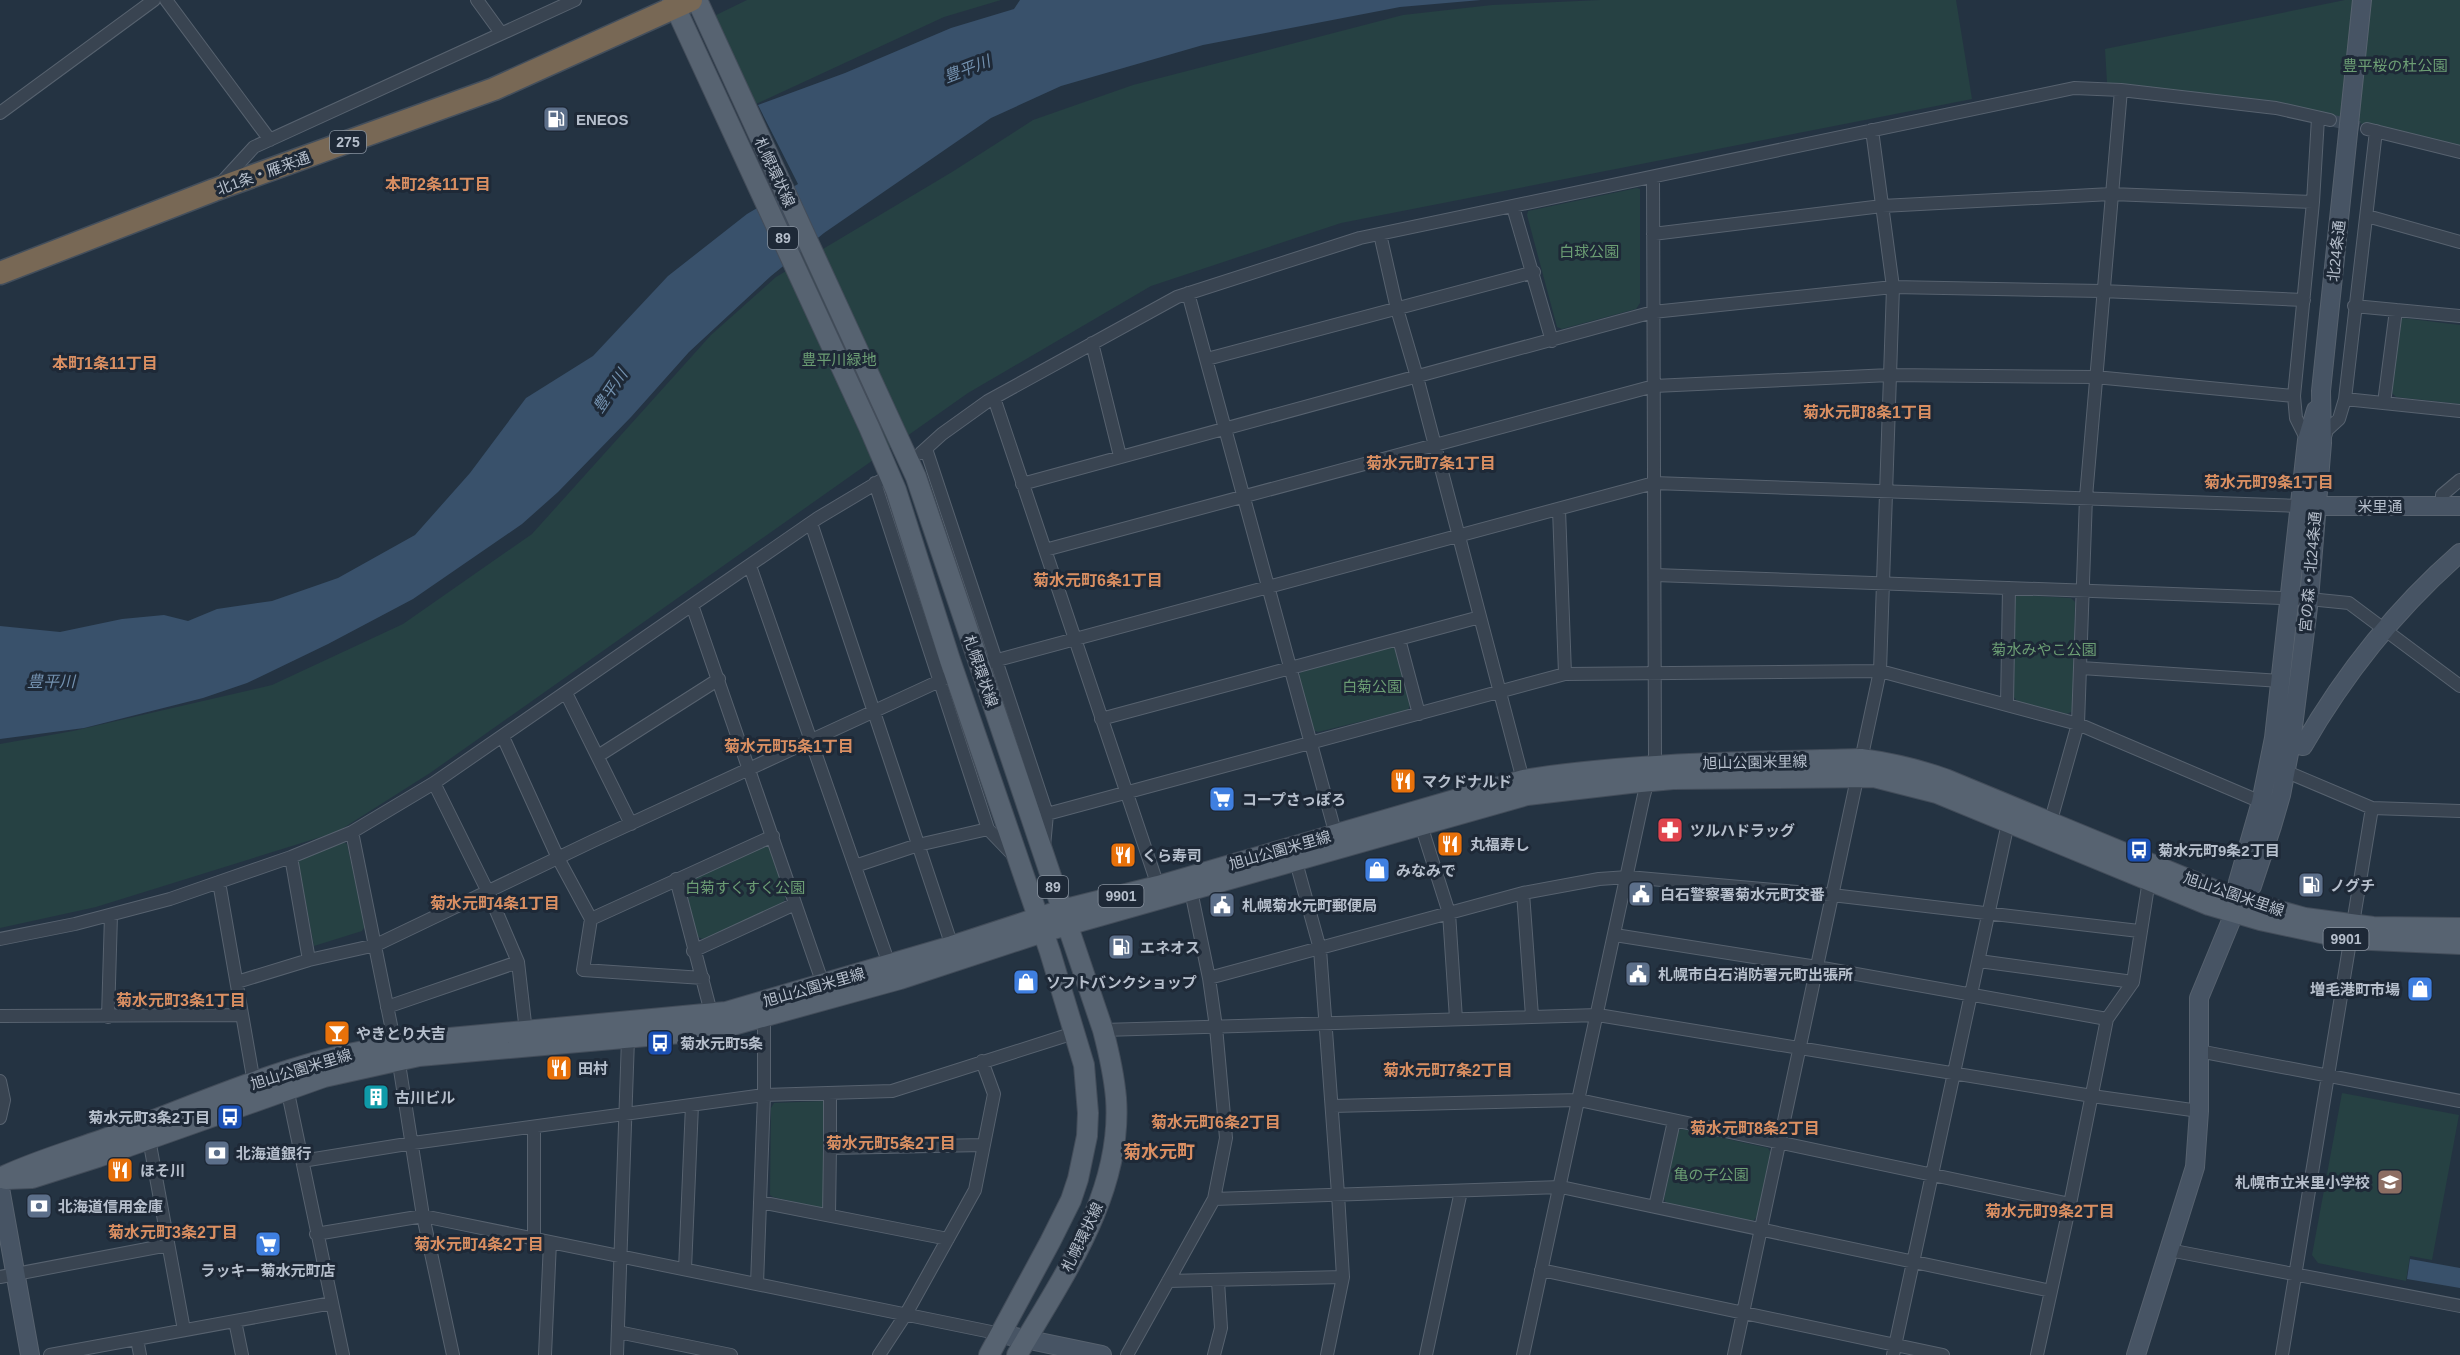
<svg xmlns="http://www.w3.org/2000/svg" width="2460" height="1355" font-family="Helvetica,'Noto Sans JP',sans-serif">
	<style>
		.green { fill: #264143 }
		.water { fill: #39516b }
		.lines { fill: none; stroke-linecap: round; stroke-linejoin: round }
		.street-tunnel { stroke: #3a4857; stroke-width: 12; stroke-dasharray: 12 6; stroke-linecap: butt }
		.street-casing { stroke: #57626f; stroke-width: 14 }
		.secondary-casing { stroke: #57626f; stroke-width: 20 }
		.primary-casing { stroke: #434d5a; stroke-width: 22 }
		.highway-casing { stroke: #444f5c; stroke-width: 25 }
		.street { stroke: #394451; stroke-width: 12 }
		.secondary { stroke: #475464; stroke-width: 18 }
		.primary { stroke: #576371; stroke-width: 20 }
		.highway { stroke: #786855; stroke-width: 22 }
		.labels { text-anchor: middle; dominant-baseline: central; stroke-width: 6; stroke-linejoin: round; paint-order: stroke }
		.shield { fill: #1e2937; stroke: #88929f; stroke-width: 1.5 }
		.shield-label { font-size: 14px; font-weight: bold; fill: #b6bfcc }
		.park-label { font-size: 15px; fill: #6c9e74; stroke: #1e2937 }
		.poi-label { font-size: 15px; font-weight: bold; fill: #b6bfcc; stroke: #1e2937; text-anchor: start }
		.street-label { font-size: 15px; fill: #b6bfcc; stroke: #1e2937 }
		.water-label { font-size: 16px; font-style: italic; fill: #7492b0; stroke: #1e2937 }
		.neighbourhood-label { font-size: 16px; font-weight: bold; fill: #da8f62; stroke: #1e2937 }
		.quarter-label { font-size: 18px; font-weight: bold; fill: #da8f62; stroke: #1e2937 }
	</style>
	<rect width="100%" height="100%" fill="#243342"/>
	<path class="green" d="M747,0h254l-57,17 -188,87 -44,-87z
		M1600,0h356l16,99 -631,124 -190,63 -183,107 -538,380 -93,59 -241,75 -96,21v-184l73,-13 199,-46 131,-61 129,-90 179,-199 65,-58 176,-105 81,-52 100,-35 270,-70 89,-10z
		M2345,0h115v149l-186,-48 -167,-18 -2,-34z
		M1637,188l3,1v114l-4,6 -74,20 -5,-2 -30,-112 1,-4z
		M2403,318l57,7v79l-64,-7 -4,-4 7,-71z
		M2017,595l54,3 4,4 -2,109 -6,3 -50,-13 -3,-4 1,-98z
		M1392,647l3,2 15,56 -2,5 -90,22 -6,-2 -14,-54 3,-4z
		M343,842l4,2 18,82 -3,5 -48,15 -17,-89z
		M764,845l6,2 16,50 -3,6 -80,36 -5,-2 -16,-49 3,-6z
		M2342,1093l117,22 -27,145 -22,-4 -4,25 -88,-18 -6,-8z
		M825,1101v104l-4,3 -48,-11 -3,-2 1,-87 3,-5z
		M1682,1129l86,19 3,5 -14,64 -4,4 -87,-18 -2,-4 14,-68z"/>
	<path class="water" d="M1020,0h461l-81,7 -197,38 -142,41 -70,32 -167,115 -53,43 -82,76 -58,65 -73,75 -36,32 -109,75 -85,45 -81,39 -44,15 -119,30 -84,11v-113l60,6 62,-13 42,-4 24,6 29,-12 55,-8 66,-23 77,-43 55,-62 56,-75 67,-42 75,-80 79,-62 51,-30 -40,-79 87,-32 106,-45 63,-19z
		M2410,1259l50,9v20l-53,-9z"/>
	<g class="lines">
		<path class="street-tunnel" d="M2330,120l37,9"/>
		<defs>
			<path id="street" d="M166,0l104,140
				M477,0l24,33
				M0,113l154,-113
				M2367,129l93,23
				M221,183l33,-36 321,-147
				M1513,207l39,134
				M2367,216l93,26
				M1380,234l17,75 20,68 106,403
				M1653,234l229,-28 229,-12 202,8
				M1188,293l149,546
				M2354,306l106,10
				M1092,343l28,113
				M1207,359l327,-87
				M994,398l164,488
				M2345,399l115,12
				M2384,403l12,-93
				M2307,440l-11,-22 -2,-22 19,-194 5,-84
				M2324,440l3,-10 12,-11 6,-20 31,-268
				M926,449l121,365 -3,32
				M921,453l21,-19 46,-33 189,-104 183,-59 714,-150 47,2 155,18 54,12
				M875,483l113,346 26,27
				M1022,484l631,-172 240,-25 209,4 202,9
				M2442,506v-11l18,-15
				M1559,509l6,165
				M811,523l141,423
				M1045,550l609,-164 236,-11 205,2 199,19
				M750,566l139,398
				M1655,575l654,24 40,4 111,83
				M692,605l131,379
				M1399,639l20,75
				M990,662l664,-179 645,23
				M2081,668l200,13
				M566,693l65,131
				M2007,705l2,-117
				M1101,719l379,-102
				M503,737l55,121 33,61 182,-83
				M598,756l121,-77
				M2280,769l92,39 88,3
				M434,783l54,109 30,70 8,70
				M1047,814l518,-140 315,-3 198,53 183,78
				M1421,825l28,88 7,106
				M2049,827l29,-103 8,-227 35,-407
				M352,832l48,238 23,146 30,139
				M291,857l18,103
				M1296,862l24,87 18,245 5,83 -16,78
				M855,866l63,-21 70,-16
				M676,879l37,141
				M219,882l35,201
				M1523,893l9,123
				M591,919l-8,51 120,8
				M1615,935l202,32 290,52
				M0,939l75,-15 95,-25 121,-42 61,-25 82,-49 384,-265 62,-37
				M693,951l102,-47
				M1979,961l154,21
				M1209,978l314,-85 76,-14 29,-2 204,18 307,36
				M237,982l72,-22 67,-15 217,-104 353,-163
				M387,1007l131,-45
				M0,1016l242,-1
				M108,1017l3,-102
				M1103,1030l495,-15 494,81 107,15
				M2199,1051l261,50
				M0,1081l4,19 -4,18
				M287,1088l56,267
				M830,1093v55
				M1332,1106l247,-6 491,104
				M149,1139l35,191
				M302,1161l111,-18 351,-48 128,-4 182,-58
				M1214,1199l347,-12 490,104
				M760,1202l188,37
				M1655,1207l19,-86
				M829,1215l1,-67 154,-3
				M316,1234l107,-18 578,118
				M534,1238v-111
				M2169,1250l291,56
				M685,1269l7,-164
				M1541,1270l402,85
				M0,1277l168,-32
				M1168,1281l175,-4
				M757,1284l7,-189v-83
				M235,1321l7,34
				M618,1332l113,23
				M137,1339l3,16
				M50,1355l282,-52
				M545,1355l5,-113
				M617,1355l11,-316
				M879,1355l27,-41 69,-124 19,-96 -12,-33
				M1127,1355l87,-156 12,-61 -10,-111 -7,-49 -18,-87
				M1214,1355l7,-27 -3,-47
				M1426,1355l35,-164
				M1523,1355l121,-560 11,-39 -2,-579
				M1734,1355l146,-684 13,-384 -21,-157
				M1893,1355l115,-532
				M2037,1355l33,-151 37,-185 26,-37 16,-102
				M2282,1355l90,-547"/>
			<path id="secondary" d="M2306,506h154
				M2280,740l23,6c42,-73 93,-137 157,-193
				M2240,899l-2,-17 23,-80 13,-64 33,-298 9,-30
				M0,1188l30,167
				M1001,1334l101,21
				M2136,1355l59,-188 4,-56v-113l41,-99 12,-13 20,-60 9,-31 10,-52 18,-144 13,-156 -1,-52 41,-391"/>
			<path id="primary" d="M672,0l197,427 27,63 54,170 100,292 34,113 4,48 -1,23 -9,43 -7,21 -21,42 -61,113
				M697,0l219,477 187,553c6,23 11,45 13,68 7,95 -53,178 -99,257
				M0,1178c37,-18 76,-28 115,-43 69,-26 138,-56 209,-75 31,-9 63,-13 94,-19l308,-29 226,-66 110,-36 96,-24 365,-106c112,-18 225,-18 338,-21 29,4 56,10 84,20l269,111 51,17 40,11 68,9 87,1
				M6,1179l26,-1 66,-21 226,-80 95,-21 296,-26 185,-51 143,-47 484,-137 103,-12 43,-4 201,-2 63,16 272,112 51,15 89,19 111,5"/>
			<path id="highway" d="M0,273l214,-83 280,-101 197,-89"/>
		</defs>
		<use href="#street" class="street-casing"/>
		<use href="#secondary" class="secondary-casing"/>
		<use href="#primary" class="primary-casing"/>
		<use href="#highway" class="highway-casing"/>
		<use href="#street" class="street"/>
		<use href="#secondary" class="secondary"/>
		<use href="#primary" class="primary"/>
		<use href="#highway" class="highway"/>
	</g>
	<defs>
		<symbol id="fuel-square" viewBox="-11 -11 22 22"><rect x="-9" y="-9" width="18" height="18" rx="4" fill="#5c6f8a" stroke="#1e2937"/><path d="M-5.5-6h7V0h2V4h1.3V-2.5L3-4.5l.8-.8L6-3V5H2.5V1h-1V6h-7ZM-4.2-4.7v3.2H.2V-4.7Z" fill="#fff"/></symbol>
		<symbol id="restaurant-square" viewBox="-11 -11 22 22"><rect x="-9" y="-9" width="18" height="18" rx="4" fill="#e8710a" stroke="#1e2937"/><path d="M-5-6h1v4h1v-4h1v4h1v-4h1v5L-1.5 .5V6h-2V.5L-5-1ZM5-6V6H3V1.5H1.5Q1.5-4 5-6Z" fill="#fff"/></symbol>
		<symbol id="supermarket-square" viewBox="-11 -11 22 22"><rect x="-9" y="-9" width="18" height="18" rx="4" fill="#3f7fe0" stroke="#1e2937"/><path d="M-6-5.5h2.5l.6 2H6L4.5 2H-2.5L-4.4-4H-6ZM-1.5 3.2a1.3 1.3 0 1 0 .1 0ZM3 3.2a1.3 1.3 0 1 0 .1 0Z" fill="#fff"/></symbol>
		<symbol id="pharmacy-square" viewBox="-11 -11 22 22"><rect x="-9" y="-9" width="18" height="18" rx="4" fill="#e0444e" stroke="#1e2937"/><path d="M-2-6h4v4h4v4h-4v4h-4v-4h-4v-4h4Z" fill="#fff"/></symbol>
		<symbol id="bus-square" viewBox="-11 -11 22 22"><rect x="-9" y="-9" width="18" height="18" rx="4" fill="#1a4fb4" stroke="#1e2937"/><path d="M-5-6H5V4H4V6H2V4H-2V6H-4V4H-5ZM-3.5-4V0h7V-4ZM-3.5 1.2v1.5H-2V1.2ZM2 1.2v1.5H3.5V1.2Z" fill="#fff"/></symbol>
		<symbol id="shop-square" viewBox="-11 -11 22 22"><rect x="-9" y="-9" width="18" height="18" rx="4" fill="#3f7fe0" stroke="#1e2937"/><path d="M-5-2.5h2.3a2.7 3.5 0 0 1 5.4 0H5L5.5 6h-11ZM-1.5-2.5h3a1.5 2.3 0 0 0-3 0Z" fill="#fff"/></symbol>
		<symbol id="civic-square" viewBox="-11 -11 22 22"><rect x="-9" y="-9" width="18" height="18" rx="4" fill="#5c6f8a" stroke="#1e2937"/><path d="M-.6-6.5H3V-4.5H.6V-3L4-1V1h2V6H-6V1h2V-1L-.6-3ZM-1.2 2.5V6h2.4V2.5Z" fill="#fff"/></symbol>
		<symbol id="bar-square" viewBox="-11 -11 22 22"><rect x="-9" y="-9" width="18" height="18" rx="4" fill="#e8710a" stroke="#1e2937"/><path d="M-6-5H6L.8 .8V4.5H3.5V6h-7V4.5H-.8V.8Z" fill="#fff"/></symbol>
		<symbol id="building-square" viewBox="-11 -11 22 22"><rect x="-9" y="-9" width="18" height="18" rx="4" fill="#0f9aa8" stroke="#1e2937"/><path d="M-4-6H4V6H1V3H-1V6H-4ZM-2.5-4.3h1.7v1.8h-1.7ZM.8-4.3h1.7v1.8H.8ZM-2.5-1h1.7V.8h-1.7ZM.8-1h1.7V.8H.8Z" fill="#fff"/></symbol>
		<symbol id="bank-square" viewBox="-11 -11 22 22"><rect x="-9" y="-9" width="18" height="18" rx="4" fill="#5c6f8a" stroke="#1e2937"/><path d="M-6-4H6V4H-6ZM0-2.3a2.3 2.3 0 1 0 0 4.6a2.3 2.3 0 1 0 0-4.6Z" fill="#fff"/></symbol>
		<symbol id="school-square" viewBox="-11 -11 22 22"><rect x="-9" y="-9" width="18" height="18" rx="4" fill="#8d6e63" stroke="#1e2937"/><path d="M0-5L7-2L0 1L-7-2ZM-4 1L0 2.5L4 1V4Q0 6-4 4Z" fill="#fff"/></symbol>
	</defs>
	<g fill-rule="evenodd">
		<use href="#fuel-square" x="541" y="104" width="30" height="30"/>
		<use href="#restaurant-square" x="1388" y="766" width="30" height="30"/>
		<use href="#supermarket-square" x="1207" y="784" width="30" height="30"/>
		<use href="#pharmacy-square" x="1655" y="815" width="30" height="30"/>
		<use href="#restaurant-square" x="1435" y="829" width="30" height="30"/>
		<use href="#bus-square" x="2124" y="835" width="30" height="30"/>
		<use href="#restaurant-square" x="1108" y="840" width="30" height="30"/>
		<use href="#shop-square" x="1362" y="855" width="30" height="30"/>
		<use href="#fuel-square" x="2296" y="870" width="30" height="30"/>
		<use href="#civic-square" x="1626" y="879" width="30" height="30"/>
		<use href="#civic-square" x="1207" y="890" width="30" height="30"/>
		<use href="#fuel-square" x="1106" y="932" width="30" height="30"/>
		<use href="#civic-square" x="1623" y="959" width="30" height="30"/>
		<use href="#shop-square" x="1011" y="967" width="30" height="30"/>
		<use href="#shop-square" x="2405" y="974" width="30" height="30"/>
		<use href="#bar-square" x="322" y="1018" width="30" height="30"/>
		<use href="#bus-square" x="645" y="1028" width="30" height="30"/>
		<use href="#restaurant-square" x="544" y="1053" width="30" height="30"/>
		<use href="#building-square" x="361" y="1082" width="30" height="30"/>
		<use href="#bus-square" x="215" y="1102" width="30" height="30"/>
		<use href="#bank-square" x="202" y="1138" width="30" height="30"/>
		<use href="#restaurant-square" x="105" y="1155" width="30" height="30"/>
		<use href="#school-square" x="2375" y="1167" width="30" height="30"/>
		<use href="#bank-square" x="24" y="1191" width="30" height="30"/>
		<use href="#supermarket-square" x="253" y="1229" width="30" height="30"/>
	</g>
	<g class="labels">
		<g class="shield">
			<rect x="330" y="131" width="36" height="22" rx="4.5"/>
			<rect x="768" y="227" width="30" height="22" rx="4.5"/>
			<rect x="1038" y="876" width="30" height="22" rx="4.5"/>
			<rect x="1098.5" y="885" width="45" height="22" rx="4.5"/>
			<rect x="2323.5" y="928" width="45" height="22" rx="4.5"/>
		</g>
		<g class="shield-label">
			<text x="348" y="142">275</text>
			<text x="783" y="238">89</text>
			<text x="1053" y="887">89</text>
			<text x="1121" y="896">9901</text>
			<text x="2346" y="939">9901</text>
		</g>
		<g class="park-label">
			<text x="2395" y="65">豊平桜の杜公園</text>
			<text x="1589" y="251">白球公園</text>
			<text x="839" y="359">豊平川緑地</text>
			<text x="2044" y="649">菊水みやこ公園</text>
			<text x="1372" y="686">白菊公園</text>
			<text x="745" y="887">白菊すくすく公園</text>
			<text x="1711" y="1174">亀の子公園</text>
		</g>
		<g class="poi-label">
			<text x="576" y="119">ENEOS</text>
			<text x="1422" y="781">マクドナルド</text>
			<text x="1242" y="799">コープさっぽろ</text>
			<text x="1690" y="830">ツルハドラッグ</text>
			<text x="1470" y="844">丸福寿し</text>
			<text x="2158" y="850">菊水元町9条2丁目</text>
			<text x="1142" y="855">くら寿司</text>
			<text x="1396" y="870">みなみで</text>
			<text x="2330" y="885">ノグチ</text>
			<text x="1660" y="894">白石警察署菊水元町交番</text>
			<text x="1242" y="905">札幌菊水元町郵便局</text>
			<text x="1140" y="947">エネオス</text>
			<text x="1658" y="974">札幌市白石消防署元町出張所</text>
			<text x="1046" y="982">ソフトバンクショップ</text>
			<text x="2400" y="989" text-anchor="end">増毛港町市場</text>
			<text x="356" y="1033">やきとり大吉</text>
			<text x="680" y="1043">菊水元町5条</text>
			<text x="578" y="1068">田村</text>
			<text x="395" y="1097">古川ビル</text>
			<text x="210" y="1117" text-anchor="end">菊水元町3条2丁目</text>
			<text x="236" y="1153">北海道銀行</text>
			<text x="140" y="1170">ほそ川</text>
			<text x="2370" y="1182" text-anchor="end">札幌市立米里小学校</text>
			<text x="58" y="1206">北海道信用金庫</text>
			<text x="268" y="1270" text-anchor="middle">ラッキー菊水元町店</text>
		</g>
		<g class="street-label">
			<text transform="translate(775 172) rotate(65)">札幌環状線</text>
			<text transform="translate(263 173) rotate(-20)">北1条・雁来通</text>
			<text transform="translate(2336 251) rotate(-84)">北24条通</text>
			<text x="2380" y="506">米里通</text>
			<text transform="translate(2310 572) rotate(-85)">宮の森・北24条通</text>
			<text transform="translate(981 671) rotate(71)">札幌環状線</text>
			<text transform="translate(1755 762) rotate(-1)">旭山公園米里線</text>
			<text transform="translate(1280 850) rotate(-16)">旭山公園米里線</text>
			<text transform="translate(2234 894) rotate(19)">旭山公園米里線</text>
			<text transform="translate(814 987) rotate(-16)">旭山公園米里線</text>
			<text transform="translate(301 1069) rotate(-17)">旭山公園米里線</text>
			<text transform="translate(1082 1237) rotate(-64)">札幌環状線</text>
		</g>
		<g class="water-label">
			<text transform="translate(967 69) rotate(-21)">豊平川</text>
			<text transform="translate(610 391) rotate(-56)">豊平川</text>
			<text x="51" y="681">豊平川</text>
		</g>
		<g class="neighbourhood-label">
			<text x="438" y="184">本町2条11丁目</text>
			<text x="105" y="363">本町1条11丁目</text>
			<text x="1868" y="412">菊水元町8条1丁目</text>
			<text x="1431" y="463">菊水元町7条1丁目</text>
			<text x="2269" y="482">菊水元町9条1丁目</text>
			<text x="1098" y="580">菊水元町6条1丁目</text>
			<text x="789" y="746">菊水元町5条1丁目</text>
			<text x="495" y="903">菊水元町4条1丁目</text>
			<text x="181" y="1000">菊水元町3条1丁目</text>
			<text x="1448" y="1070">菊水元町7条2丁目</text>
			<text x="1216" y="1122">菊水元町6条2丁目</text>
			<text x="1755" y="1128">菊水元町8条2丁目</text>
			<text x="891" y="1143">菊水元町5条2丁目</text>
			<text x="2050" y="1211">菊水元町9条2丁目</text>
			<text x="173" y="1232">菊水元町3条2丁目</text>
			<text x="479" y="1244">菊水元町4条2丁目</text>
		</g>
		<g class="quarter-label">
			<text x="1159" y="1152">菊水元町</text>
		</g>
	</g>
</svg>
